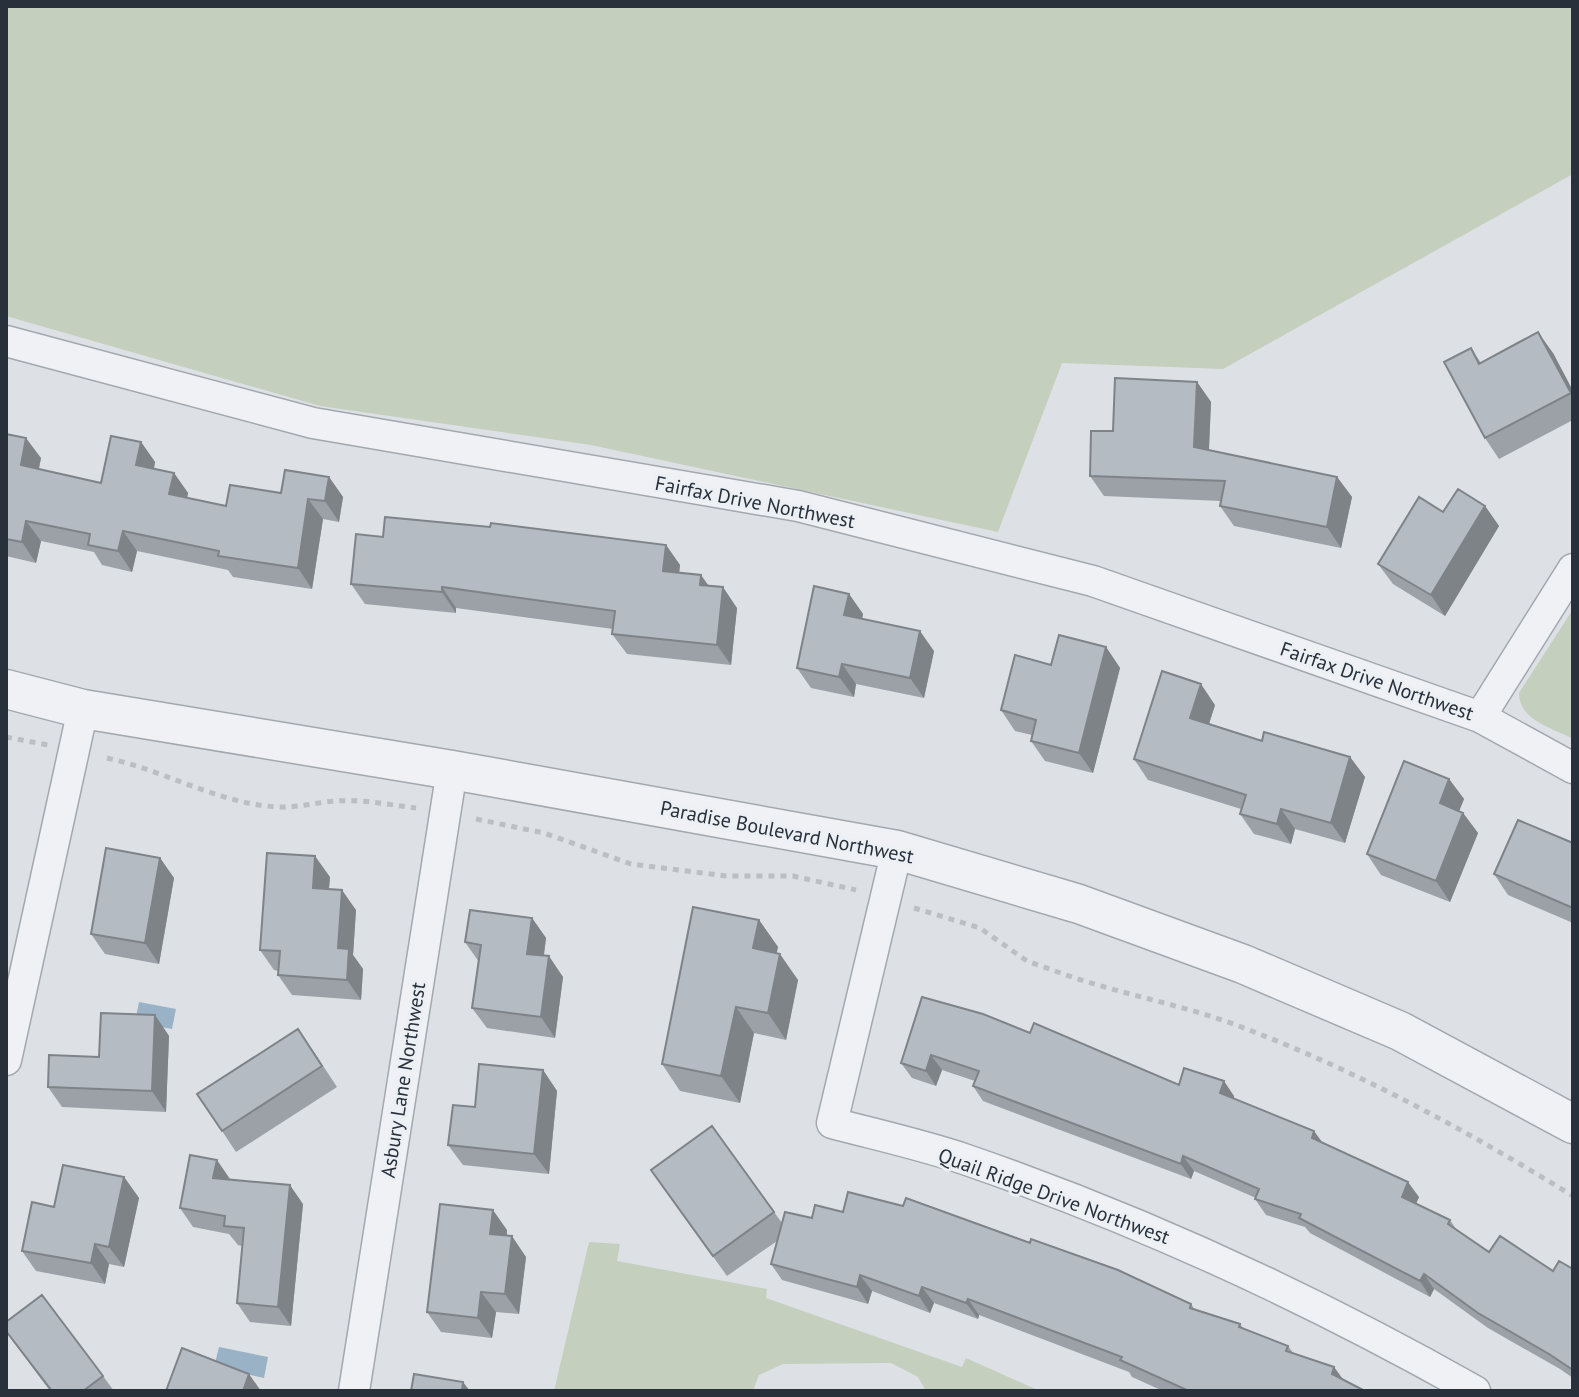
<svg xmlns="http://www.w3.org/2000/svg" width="1579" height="1397" font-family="'PT Sans',sans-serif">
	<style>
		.green { fill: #c4cfbe }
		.water { fill: #99b2c5 }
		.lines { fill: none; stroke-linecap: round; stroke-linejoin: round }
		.minor-casing { stroke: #a3a8af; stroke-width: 33 }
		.tertiary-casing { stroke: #a3a8af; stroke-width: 41 }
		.path { stroke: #bbbfc4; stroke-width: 5; stroke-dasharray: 6 6; stroke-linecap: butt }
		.minor { stroke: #eff1f4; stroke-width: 30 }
		.tertiary { stroke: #eff1f4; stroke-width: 38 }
		.wall { fill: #9ba1a7 }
		.shaded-wall { fill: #7e8388 }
		.building { fill: #b4bbc2; stroke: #7e8388; stroke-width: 2 }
		.labels { text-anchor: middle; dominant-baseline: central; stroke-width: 6; stroke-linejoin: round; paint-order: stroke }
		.street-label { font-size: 20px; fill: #27303b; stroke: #ecf0f4 }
	</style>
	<rect width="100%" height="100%" fill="#dde1e6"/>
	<path class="green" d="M6,6h1567v168l-350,195 -161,-6 -64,169 -407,-87 -271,-39 -314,-90z
		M1573,609v130c-21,-11 -54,-19 -54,-46z
		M589,1242l31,2 -3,17 150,28 -1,9 196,69 4,-9 74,33h-114l-8,-14 -27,-14 -108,1 -24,11 -6,16h-199z"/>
	<path class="water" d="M139,1002l37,7 -4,20 -37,-7z
		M219,1347l49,10 -4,21 -50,-11z"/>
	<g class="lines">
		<defs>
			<path id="minor" d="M6,341l307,82 485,83 295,75 387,136 93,51
				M1480,717l93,-148
				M897,850l-65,273c45,12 91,22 135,37 177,61 345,139 508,231
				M6,1060l77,-351
				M354,1391l98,-621"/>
			<path id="tertiary" d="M6,689l77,20 369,61 445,80 182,54 164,60 157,67 173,93"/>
		</defs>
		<use href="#minor" class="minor-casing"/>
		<use href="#tertiary" class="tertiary-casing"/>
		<path class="path" d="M6,737l42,8
			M107,758c59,13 110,45 170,49 21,1 40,-5 60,-6 27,-2 53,4 79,7
			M476,819l68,14 87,31 95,12h67l63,14
			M914,908l66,20 47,33 28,10c59,22 122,32 181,54 120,45 228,104 337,171"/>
		<use href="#minor" class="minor"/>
		<use href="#tertiary" class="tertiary"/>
	</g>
	<path class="wall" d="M1471,348l10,15 72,-10 20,38v29l-74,39 -14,-21z
		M1197,382l14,20 -2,48 128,27 15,20 -11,51 -107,-22 -14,-20 1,-5 -117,-5 -14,-20 23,-45z
		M6,434l35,24 -2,11 62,14 40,-41 14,20 -1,6 20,5 14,20 -1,5 39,8 55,-13 48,-16 14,20 -4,25 -16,-3 -11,70 -79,-12 -5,-7 -91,-19 -5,21 -30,-7 -8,-13 -53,-11 -5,22 -30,-7z
		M1485,506l14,20 -54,90 -52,-32 -15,-20 65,-52z
		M383,537l283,8 14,20 -1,8 30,13 28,22 -6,57 -104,-11 -15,-20 1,-5 -157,-21v5l-91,-9 -14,-20z
		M849,594l14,20 -1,5 72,32 -10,47 -68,-14 -2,13 -43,-9 -14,-20z
		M1106,647l14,21 -27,105 -48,-12 -14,-20 1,-6 -17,-4 -14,-21 50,-45z
		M1215,705l-6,19 53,17 88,16 15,20 -20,66 -50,-14 -4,15 -37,-10 -14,-20 1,-5 -93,-29 -14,-21z
		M1449,779l15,20 -5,12 4,2 15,20 -28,69 -69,-27 -14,-21z
		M1573,843v80l-65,-28 -14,-21z
		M160,858l14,20 -15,86 -54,-10 -14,-20z
		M330,877l-1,12 27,21 -3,45 10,14 -2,31 -69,-5 -14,-20v-4l-4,-1 -14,-20z
		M532,918l14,20 -2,18 19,21 -8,61 -68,-10 -15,-20 7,-46 -14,-20z
		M759,920l19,27 -2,6 22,27 -12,60 -32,-7 -14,70 -60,-12 -18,-27z
		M155,1015l14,21 -3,76 -104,-5 -14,-20 51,-30z
		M1030,1033l149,52 55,11v3l88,44 97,54 -3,7 34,16 6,9 33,23 64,19 20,-2v109l-13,-9 -72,-41 -54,-39 -4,8 -120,-64 -5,-6 -39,-12 -11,-16 1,-1 -62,-27 -3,8 -208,-78 -10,-15 2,-5 -33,-11 -6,16 -24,-8 -11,-15z
		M312,1049l25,38 -101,65 -14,-21z
		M543,1070l14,21 -8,83 -86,-9 -15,-20 27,-38z
		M712,1126l70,97 30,-5 379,86 4,6 45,14 3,4 45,18 6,8 40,13 9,12 22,12h-202l-31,-14 -3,-5 -150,-57 -1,4 -44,-16 -4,10 -58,-22 -4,13 -86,-24 -11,-16 6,-23 -50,35 -76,-106z
		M124,1177l15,21 -15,69 -15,-3 -4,20 -69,-13 -14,-20z
		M230,1179l73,25 -12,122 -41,-4 -13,-19 5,-57 -4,-1 -9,-11 -36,-7 -13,-19z
		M507,1230v6l19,21 -7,57 -23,-2 -4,26 -51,-6 -14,-20z
		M6,1332l97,44 11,15h-64z"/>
	<path class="shaded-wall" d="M1538,332l15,21 20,38v5z
		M1197,382l14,20 -3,66 -14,-21z
		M26,438l15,20 -6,27 -14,-20z
		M141,442l14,20 -4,23 -15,-20z
		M174,473l14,20 -4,22 -15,-21z
		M329,477l14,20 -4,25 -14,-21z
		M1337,477l15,20 -11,51 -14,-21z
		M308,499l15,20 -11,70 -14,-21z
		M1485,506l14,20 -54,90 -14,-21z
		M26,521l15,20 -5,22 -14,-21z
		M123,531l14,20 -5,21 -14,-21z
		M666,545l14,20 -3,27 -14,-21z
		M701,575l15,21 -16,-11z
		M442,587l14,21v5l-14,-21z
		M723,587l14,21 -6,57 -14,-20z
		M849,594l14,20 -4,22 -15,-21z
		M920,631l14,20 -10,47 -14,-20z
		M1106,647l14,21 -27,105 -14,-20z
		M842,664l14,20 -2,13 -15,-20z
		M1201,684l14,21 -11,34 -14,-21z
		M1350,757l15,20 -20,66 -14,-20z
		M1449,779l15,20 -10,25 -14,-21z
		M1281,809l14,20 -4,15 -14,-20z
		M1463,813l15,20 -28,69 -14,-21z
		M315,856l15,21 -3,31 -14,-20z
		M160,858l14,20 -15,86 -14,-21z
		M342,890l14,20 -3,45 10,14 -2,31 -14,-20 -9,-32z
		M532,918l14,20 -5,36 -14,-20z
		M759,920l19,27 -6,28 -19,-27z
		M780,954l18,26 -12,60 -18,-27z
		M549,956l14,21 -8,61 -14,-21z
		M736,1007l18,26 -14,70 -19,-27z
		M155,1015l14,21 -3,76 -14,-21z
		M931,1055l11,15 -6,16 -10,-15z
		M543,1070l14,21 -8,83 -15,-20z
		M1224,1081l10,15 -3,13 -11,-16z
		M1314,1131l11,15 -13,-8z
		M1183,1156l11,15 -3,8 -10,-15z
		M217,1160l13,19 -17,-1z
		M124,1177l15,21 -15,69 -15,-20z
		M1408,1182l11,15 -7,15 -10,-15z
		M290,1185l13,19 -12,122 -13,-19z
		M493,1210l14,20 -2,24 -15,-20z
		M512,1236l14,21 -7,57 -14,-20z
		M95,1244l14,20 -4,20 -14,-21z
		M1424,1274l10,15 -4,8 -10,-16z
		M860,1275l12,16 -4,13 -11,-17z
		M922,1287l12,16 -4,10 -11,-17z
		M481,1292l15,20 -4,26 -14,-20z
		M968,1299l11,16 -1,4 -12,-16z
		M1334,1367l11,16 -13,-9z
		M249,1374l12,17h-18z
		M463,1382l7,9h-8z"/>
	<path class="building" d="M1538,332l33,61 -86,45 -41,-76 27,-14 8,16z
		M1115,378l82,4 -3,65 143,30 -10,50 -107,-21 5,-25 -135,-5 1,-45h22z
		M6,434l20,4 -5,27 80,18 10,-47 30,6 -5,23 38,8 -5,21 57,12 4,-21 51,8 4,-23 44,7 -4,24 -17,-2 -10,69 -80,-12 1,-5 -96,-20 -5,20 -30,-6 2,-11 -64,-13 -4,21 -16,-3z
		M1458,489l27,17 -54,89 -53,-31 41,-67 24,15z
		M385,517l105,10 1,-4 175,22 -3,26 38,4 -1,10 23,2 -6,58 -105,-11 3,-23 -173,-24v5l-91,-8 5,-50 27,3z
		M814,586l35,8 -5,21 76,16 -10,47 -68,-14 -3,13 -42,-9z
		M1059,635l47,12 -27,106 -48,-12 5,-21 -35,-10 14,-55 36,10z
		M1162,671l39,13 -11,34 72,23 2,-9 86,25 -19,66 -50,-14 -4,15 -37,-10 6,-19 -112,-36z
		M1404,761l45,18 -9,24 23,10 -27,68 -69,-27z
		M1518,820l55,23v65l-79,-34z
		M106,848l54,10 -15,85 -54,-9z
		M267,853l48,3 -2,32 29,2 -4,58 11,1 -2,31 -69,-5 2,-24 -20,-1z
		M693,907l66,13 -6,28 27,6 -12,59 -32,-6 -15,69 -59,-12z
		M470,910l62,8 -5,36 22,2 -8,61 -69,-9 9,-63 -16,-3z
		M922,997l61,17 47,19 4,-10 145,62 5,-17 40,13 -4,12 94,38 -2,7 96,44 -6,15 48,23 -2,4 41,28 11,-16 53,35 6,-10 14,8v101l-24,-16 -71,-41 -54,-39 -4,7 -121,-63 2,-4 -46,-15 4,-10 -76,-33 -2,8 -208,-78 6,-15 -48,-16 -5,16 -25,-8z
		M101,1013l54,2 -3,76 -104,-4 1,-32 50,2z
		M298,1029l24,37 -100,65 -25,-37z
		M479,1064l64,6 -9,84 -86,-9 5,-40 22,2z
		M712,1126l62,86 -61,44 -62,-86z
		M190,1155l27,5 -4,18 77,7 -12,122 -41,-4 7,-75 -20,-2 1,-10 -45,-8z
		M63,1165l61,12 -15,70 -14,-3 -4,19 -69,-12 10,-49 22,5z
		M848,1192l55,14 3,-8 124,45 1,-4 87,31 73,34 -1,4 50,16 -1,3 49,19 -2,5 48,16 -2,7 33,17h-176l-69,-31 2,-3 -154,-58 -2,4 -44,-16 -3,9 -59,-21 -3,12 -86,-23 14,-52 27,6 3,-13 28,7z
		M440,1204l53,6 -3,24 22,2 -7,58 -24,-2 -3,26 -51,-6z
		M42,1295l61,81 -20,15h-31l-46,-60v-9z
		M182,1348l67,26 -6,17h-77z
		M414,1374l49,8 -1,9h-51z"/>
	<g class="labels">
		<g class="street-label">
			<text transform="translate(755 502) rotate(11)">Fairfax Drive Northwest</text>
			<text transform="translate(1377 681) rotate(19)">Fairfax Drive Northwest</text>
			<text transform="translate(787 832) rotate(11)">Paradise Boulevard Northwest</text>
			<text transform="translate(403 1080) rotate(-81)">Asbury Lane Northwest</text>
			<text transform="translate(1054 1196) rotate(20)">Quail Ridge Drive Northwest</text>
		</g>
	</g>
	<rect width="1579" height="1397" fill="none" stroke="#27303b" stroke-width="16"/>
</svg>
